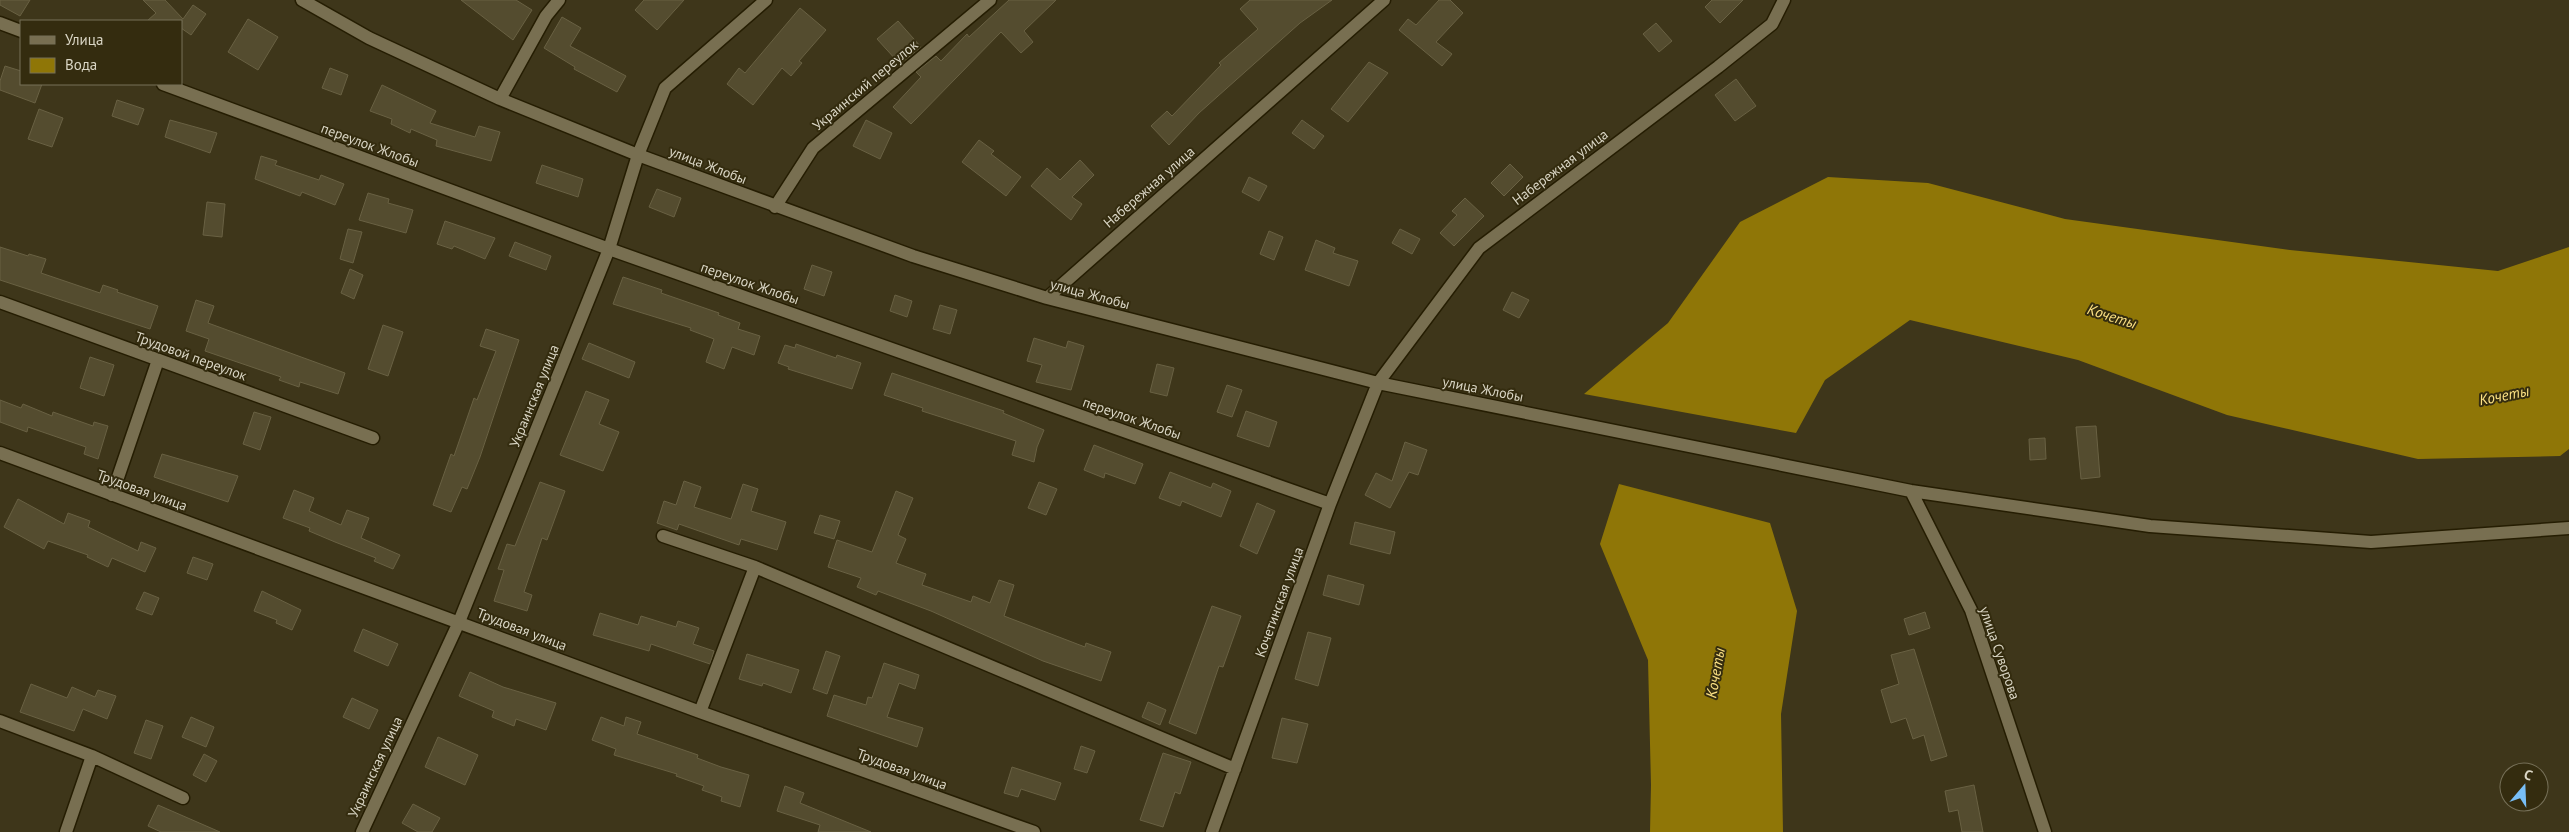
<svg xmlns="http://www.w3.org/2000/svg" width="2569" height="832" font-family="'PT Sans',sans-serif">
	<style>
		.water { fill: #8f7607 }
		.building { fill: #544c2f; stroke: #696143 }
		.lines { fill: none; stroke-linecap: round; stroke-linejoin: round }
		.street-casing { stroke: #251d02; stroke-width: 15 }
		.street { stroke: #786f51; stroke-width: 12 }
		.labels { text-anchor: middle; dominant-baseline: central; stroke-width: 4; stroke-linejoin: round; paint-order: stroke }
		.street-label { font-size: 14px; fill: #dad6c5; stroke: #342c0f }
		.water-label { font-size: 15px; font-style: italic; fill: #fce184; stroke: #342c0f }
	</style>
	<rect width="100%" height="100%" fill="#3e361a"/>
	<path class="water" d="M1828,177l100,6 137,36 225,31 208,21 71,-24v202l-9,7 -142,3 -191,-44 -149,-55 -168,-40 -85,60 -29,53 -212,-39 84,-71 72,-101z
		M1619,484l151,39 27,88 -16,103 2,118h-133l1,-47 -3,-125 -48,-116z"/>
	<path class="building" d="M0,0h30l-10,16 -20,-11z
		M143,0h22l18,19 10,-14 13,9 -15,21 -10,-7 1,-7h-35l9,-8z
		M461,0h55l16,10 -19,30z
		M644,0h40l-27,30 -22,-20z
		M1009,0h47l-32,31 9,11 -12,11 -20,-21 -90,92 -18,-17 28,-30 -5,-5 20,-16 5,5 26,-27 2,3z
		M1250,0h82l-32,23 -64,57 -37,33 -30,32 -18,-19 16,-15 5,5 49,-51 -2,-2 39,-34 -18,-20z
		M1439,0h11l13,13 -27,29 16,12 -10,12 -43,-36 9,-11 8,6z
		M1712,0h31l-23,23 -15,-16z
		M800,8l26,22 -27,31 3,2 -11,13 -9,-8 -29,37 -26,-21 12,-16 6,5z
		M562,17l19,11 -11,18 56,30 -9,16 -43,-23 1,-2 -31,-19z
		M248,19l30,18 -20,33 -30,-18z
		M898,21l23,26 -17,14 -3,-3 -4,3 -20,-22z
		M1656,23l16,18 -13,11 -16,-18z
		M1369,62l19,11 -40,49 -17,-13z
		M5,66l16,5v13h21l-7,19 -35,-13v-9z
		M330,68l18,7 -7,20 -19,-7z
		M1736,79l20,27 -21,15 -20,-26z
		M382,85l54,26 -6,12 45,14 4,-11 21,6 -9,29 -55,-15 1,-6 -26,-11 -1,4 -19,-9 1,-5 -22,-8z
		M117,100l27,9 -6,16 -26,-9z
		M39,109l24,9 -11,29 -24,-8z
		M170,120l47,13 -7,20 -45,-16z
		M866,120l26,13 -12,26 -27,-13z
		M1302,120l22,16 -10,13 -22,-16z
		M979,140l15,11 -3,3 30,23 -15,19 -44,-34z
		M261,156l16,5 -2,4 44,15 2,-5 23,9 -9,21 -33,-13 -2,4 -45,-17z
		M1080,160l14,15 -22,22 10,7 -11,16 -40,-34 16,-18 13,12z
		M1510,164l13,13 -19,19 -13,-13z
		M542,165l41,14 -5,18 -42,-14z
		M1249,177l18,9 -8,15 -17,-9z
		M657,189l24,9 -7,19 -25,-10z
		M368,193l21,6 -1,4 25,7 -7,23 -47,-13z
		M1465,198l19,18 -30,30 -14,-13 17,-18 -5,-4z
		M207,202l18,2 -3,33 -19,-2z
		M445,221l50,17 -10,21 -31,-13 -2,3 -15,-5z
		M348,229l14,3 -9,31 -13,-4z
		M1400,229l20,10 -8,15 -20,-11z
		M1269,231l14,6 -9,23 -14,-6z
		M1316,240l19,8 -2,5 25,8 -9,25 -44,-16z
		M515,242l36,14 -5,14 -37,-14z
		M0,247l28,9 1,-2 17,5 -5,14 59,20 3,-8 15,5 -1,2 41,14 -8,23 -150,-49z
		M812,265l20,7 -8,24 -20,-7z
		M350,269l13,6 -9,24 -13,-6z
		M623,277l39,13 -1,3 58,20 -1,2 22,8 -2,6 22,7 -6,19 -22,-8 -8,22 -18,-7 8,-23 -24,-9 1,-2 -78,-24z
		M1512,292l17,8 -10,18 -16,-8z
		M895,295l17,6 -5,16 -17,-6z
		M196,300l18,6 -6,17 137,50 -7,21 -38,-12 -1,5 -20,-7 2,-3 -76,-26 4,-12 -23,-8z
		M940,305l17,5 -7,24 -17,-5z
		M383,325l20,7 -15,44 -20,-7z
		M486,329l33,11 -39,117 -13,32 -5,-2 -11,25 -18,-7 18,-51 3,2 20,-58 3,2 19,-49 -16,-5z
		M1034,338l32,10 2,-7 16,5 -13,44 -35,-8 6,-17 -15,-4z
		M589,343l46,19 -6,16 -47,-19z
		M796,344l40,14 1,-3 24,8 -9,26 -64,-20 1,-2 -11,-4 7,-18 10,3z
		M90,357l24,8 -10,31 -24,-8z
		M1157,364l17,4 -7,28 -17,-4z
		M892,373l112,38 -1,2 41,17 -7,17 -3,15 -22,-7 4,-14 -94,-30 1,-3 -39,-13z
		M1227,385l15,5 -10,27 -15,-5z
		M586,391l23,9 -10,24 20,8 -16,39 -43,-16z
		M0,400l21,8 2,-4 29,12 1,-4 40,14 1,-4 14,4 -10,33 -14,-5 2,-7 -58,-20 -1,5 -27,-10z
		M1246,411l31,11 -8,25 -32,-11z
		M254,412l17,5 -11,33 -17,-6z
		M2096,426l4,51 -19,2 -5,-52z
		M2045,438l1,21 -16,1 -1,-21z
		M1405,442l22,8 -9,25 -9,-3 -19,36 -25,-13 11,-22 16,8z
		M1094,445l49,19 -8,20 -30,-11 -1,5 -20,-8z
		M162,454l76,22 -10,26 -74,-25z
		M1170,472l41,16 2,-5 18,8 -10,26 -39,-16 -2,5 -21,-8z
		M684,481l17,6 -7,20 37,12 12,-35 15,5 -7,22 35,11 -9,28 -36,-11 -2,6 -60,-21 -2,6 -20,-7 7,-22 12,4z
		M540,482l25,9 -18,49 -5,-2 -18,54 8,3 -5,16 -33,-10 10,-31 -6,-1 9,-25 8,2z
		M1039,482l18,7 -11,26 -18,-7z
		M294,490l20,8 -5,13 32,14 6,-15 22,8 -8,20 39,17 -7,14 -19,-8 2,-3 -41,-16 -26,-11 1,-3 -27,-10z
		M896,491l17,7 -15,37 8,4 -10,24 30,11 -4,11 49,17 2,-6 17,7 9,-23 15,5 -10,31 81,31 1,-4 25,9 -10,29 -58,-20 -112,-50 -53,-20 -2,4 -19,-8 4,-9 -33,-11 9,-27 35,12z
		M18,499l46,25 4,-11 22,8 -2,6 50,24 3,-9 15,6 -11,24 -33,-14 -4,9 -21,-10 1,-2 -40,-14 -4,8 -40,-22z
		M1257,503l18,8 -18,43 -17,-8z
		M820,515l20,6 -6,18 -20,-6z
		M1355,522l40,10 -5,22 -40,-10z
		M193,557l20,7 -6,16 -20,-7z
		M1328,575l36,10 -5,20 -36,-10z
		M262,591l39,19 -9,20 -16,-7 1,-3 -23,-9z
		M144,592l15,6 -7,17 -16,-6z
		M1212,606l29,10 -18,51 -4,-1 -23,68 -27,-11z
		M1925,612l5,16 -21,7 -5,-16z
		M600,613l38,12 3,-9 35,11 2,-6 21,7 -6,16 21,7 -4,13 -59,-20 -2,7 -56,-16z
		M363,629l35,15 -10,22 -34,-15z
		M1308,632l23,6 -13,48 -23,-7z
		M1914,649l33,107 -16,5 -7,-26 -11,4 -7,-21 -15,5 -10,-33 18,-6 -8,-29z
		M826,651l14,5 -13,38 -14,-5z
		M747,654l52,16 -8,23 -28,-10 -1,3 -23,-7z
		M884,663l35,12 -4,14 -16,-6 -12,34 36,11 -6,19 -90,-31 7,-21 32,10 2,-8 4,1z
		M470,672l33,15 53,16 -10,27 -30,-11 -2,7 -22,-9 2,-6 -35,-15z
		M31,684l36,14 5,-11 23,10 3,-7 18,6 -9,23 -24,-10 -9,22 -54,-19z
		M352,698l26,12 -9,19 -26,-12z
		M1148,702l18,8 -6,15 -18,-8z
		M191,717l23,10 -8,20 -24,-10z
		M601,717l23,9 2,-9 15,5 -4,12 61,21 -1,3 24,9 28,8 -9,32 -19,-6 1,-4 -20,-7 2,-4 -28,-10 1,-2 -63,-19 2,-6 -24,-9z
		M1282,718l26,6 -11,39 -25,-5z
		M146,720l17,6 -12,33 -17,-6z
		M438,737l40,18 -13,30 -40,-18z
		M1081,746l14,5 -8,22 -13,-4z
		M1163,753l28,9 -11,32 -5,-2 -12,35 -23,-7z
		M204,754l13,7 -11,21 -13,-7z
		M1012,767l49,16 -6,17 -34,-11 -3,8 -14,-4z
		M1974,785l9,47h-21l-4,-22 -9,2 -4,-21z
		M785,786l19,7 -4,10 71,29h-53l2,-7 -43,-14z
		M413,804l27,14 -8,14h-14l-16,-9z
		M158,805l62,27h-59l-13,-6z"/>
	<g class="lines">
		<defs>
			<path id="street" d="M302,0l67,38 131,61 138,56 275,101 134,42 331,85 533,108 239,35 221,16 198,-14
				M0,23l21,8
				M163,84l446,165 721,255
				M500,99l46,-83 13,-16
				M775,207l38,-59 177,-148
				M1047,298l337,-298
				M0,302l373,136
				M0,453l700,259 334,120
				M1911,491l60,119 74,222
				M112,495l46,-135
				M663,536l92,31 480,202
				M700,712l55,-145
				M0,721l92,35 91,42
				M66,832l26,-76
				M362,832l97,-210 150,-373 29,-94 27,-67 101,-88
				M1212,832l118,-328 48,-121 101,-135 239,-181 54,-43 12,-24"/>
		</defs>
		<use href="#street" class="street-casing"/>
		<use href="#street" class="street"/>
	</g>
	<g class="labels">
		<g class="street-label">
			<text transform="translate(865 85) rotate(-40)">Украинский переулок</text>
			<text transform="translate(370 145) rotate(20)">переулок Жлобы</text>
			<text transform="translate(708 165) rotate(21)">улица Жлобы</text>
			<text transform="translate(1560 167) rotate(-37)">Набережная улица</text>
			<text transform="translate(1149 187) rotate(-41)">Набережная улица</text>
			<text transform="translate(750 283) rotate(19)">переулок Жлобы</text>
			<text transform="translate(1090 294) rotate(15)">улица Жлобы</text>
			<text transform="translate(191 356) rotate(20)">Трудовой переулок</text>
			<text transform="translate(1483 389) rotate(11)">улица Жлобы</text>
			<text transform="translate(534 396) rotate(-68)">Украинская улица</text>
			<text transform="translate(1132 418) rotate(19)">переулок Жлобы</text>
			<text transform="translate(142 490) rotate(20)">Трудовая улица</text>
			<text transform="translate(1279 602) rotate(-70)">Кочетинская улица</text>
			<text transform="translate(522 629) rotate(21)">Трудовая улица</text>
			<text transform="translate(2000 653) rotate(71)">улица Суворова</text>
			<text transform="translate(375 767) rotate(-65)">Украинская улица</text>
			<text transform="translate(902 769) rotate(20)">Трудовая улица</text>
		</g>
		<g class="water-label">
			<text transform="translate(2112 316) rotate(18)">Кочеты</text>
			<text transform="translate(2504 395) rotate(-11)">Кочеты</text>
			<text transform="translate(1715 673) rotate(-80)">Кочеты</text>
		</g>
	</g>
	<rect x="20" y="20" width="162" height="65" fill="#342c0f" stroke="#767058"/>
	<rect x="30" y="36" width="25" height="8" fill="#786f51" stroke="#767058"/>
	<text x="65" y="45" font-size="15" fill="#dad6c5">Улица</text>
	<rect x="30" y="58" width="25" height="15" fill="#8f7607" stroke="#767058"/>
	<text x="65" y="70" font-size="15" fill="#dad6c5">Вода</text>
	<g transform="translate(2524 787) rotate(19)"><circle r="24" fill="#342c0f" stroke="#767058"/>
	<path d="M0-4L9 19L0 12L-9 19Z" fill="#78bff7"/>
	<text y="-8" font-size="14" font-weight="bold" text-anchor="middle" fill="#dad6c5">С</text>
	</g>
</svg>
